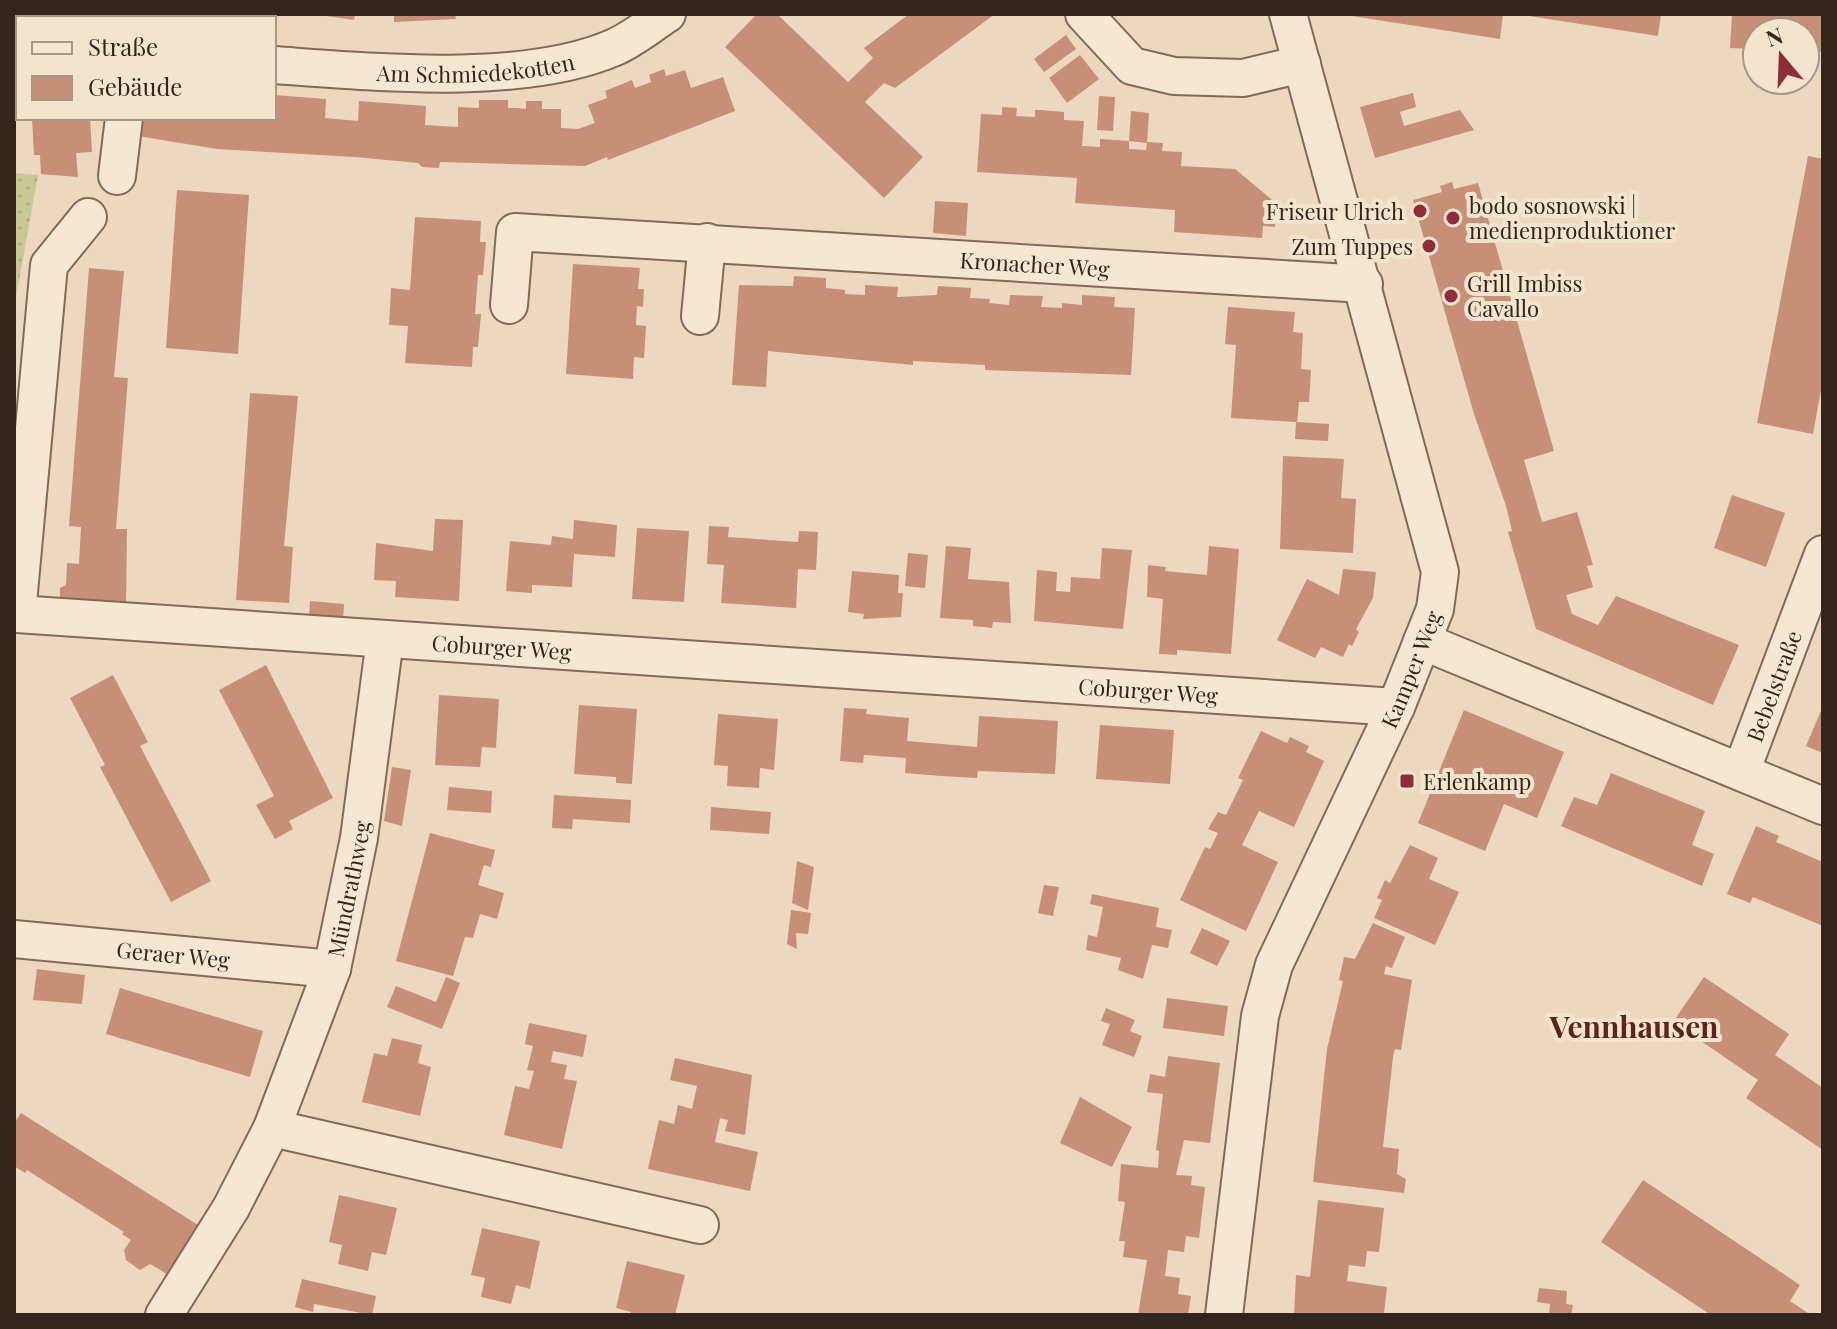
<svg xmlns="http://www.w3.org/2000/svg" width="1837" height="1329" font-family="'Playfair Display',serif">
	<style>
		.grass { fill: url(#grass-dots) }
		.building { fill: #c78f77 }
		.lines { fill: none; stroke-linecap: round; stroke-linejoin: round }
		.minor-casing { stroke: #826a59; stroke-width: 40 }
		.minor { stroke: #f6e7d2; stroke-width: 36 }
		.poi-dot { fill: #8e2c39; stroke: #f3e4ce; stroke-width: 3 }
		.labels { text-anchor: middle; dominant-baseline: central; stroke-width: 8; stroke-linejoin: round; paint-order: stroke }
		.street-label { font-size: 22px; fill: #33241c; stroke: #f3e4ce }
		.poi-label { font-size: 22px; fill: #33241c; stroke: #f3e4ce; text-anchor: start }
		.district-label { font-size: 30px; font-weight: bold; fill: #5d241e; stroke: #f3e4ce }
	</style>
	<defs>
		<pattern id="grass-dots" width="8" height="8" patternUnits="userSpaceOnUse" patternTransform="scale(2)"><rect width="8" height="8" fill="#c8c894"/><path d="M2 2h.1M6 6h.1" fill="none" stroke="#acac7f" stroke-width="1.8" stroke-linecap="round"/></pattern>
	</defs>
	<rect width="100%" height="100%" fill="#ebd8bf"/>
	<path class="grass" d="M14,173l24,2 -24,133z"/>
	<path class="building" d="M46,14h61l-2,4h-61z
		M312,14h43l-1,6z
		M394,14h61l1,5 -62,3z
		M757,14h20l71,68 25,-24 -9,-10 45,-34h86l-100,74 -11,-5 -19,19 58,55 -39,41 -159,-151z
		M1339,14h164l-3,25z
		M1516,14h145l-3,22z
		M1732,14h91v38l-18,-1v-19h-48v17l-27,-1z
		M1066,35l10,14 -32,23 -10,-13z
		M1080,55l19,24 -32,24 -18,-25z
		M664,69l2,7 19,-6 6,18 32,-11 12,34 -127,49 -1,-3 -22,9 -145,-4 -1,6 -17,-1 -4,-4 -63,-6 -138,-8 -79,-13 2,-18h134v-23l52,4 -1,19 33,3 1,-20 67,5 -1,19 33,2v-20l21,1v-8h29v8h9l9,1v-8h16v8h19v19l17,1 17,-6 -7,-18 19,-7 -2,-7 27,-11 3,8 16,-6 -2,-7z
		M1413,93l3,14 -16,5 4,14 56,-16 14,20 -99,28 -15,-51z
		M1099,96l16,1 -2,34 -16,-1z
		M1002,107l15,1 -1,8 19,1v-7h6l23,2v8l20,1 -2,25 18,1v-8l29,2v8l17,1 1,-8 16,1 -1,8 20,1 -1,14 54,3 42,35 -2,23 -12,-1 -1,12 -88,-6 1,-22 -100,-7 2,-25 -100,-6 4,-58 21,1z
		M1131,111l18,2 -2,30 -18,-2z
		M32,118h58l2,34 -16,1 2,24 -37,-3 -1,-19h-6z
		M1808,156l15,3v220l-10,55 -56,-11z
		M1452,182l2,7 24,-6 76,268 -30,9 18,62 35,-10 16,53 -6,1 6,21 -27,8 6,19 26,11 18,-29 123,49 -26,60 -177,-76 -28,-97 4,-1 -6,-25 -32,-92 -61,-214 29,-8 -2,-6z
		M177,190l72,5 -11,159 -72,-6z
		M935,201l33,2 -2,33 -33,-3z
		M415,217l66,4 -1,21h6l-3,33h-5l-3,39h6l-3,33h-5l-1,20 -67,-4 3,-37 -19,-1 2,-37 19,2z
		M573,264l67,4 -2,21h6l-1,18 -6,-1 -1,19 10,1 -2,32 -10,-1 -1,22 -67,-5z
		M89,268l35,3 -10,106 14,1 -12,151h11l-1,77 -63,-5 -3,-4v-9l6,-3 1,-22 12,1 2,-37 -12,-1z
		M794,276l32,2v10l19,2v4l20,1v-10l33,2 -1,10 40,-2 1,-9 33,2 -1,10 20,1 -1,4 20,2 1,-10 33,1 -2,11 21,1v-5l20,2v-10l33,2 -1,10 21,1 -4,67 -146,-5v-5l-72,-4v4l-145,-14 -2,36 -34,-2 7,-100 54,1z
		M1228,307l67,5 -2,20 10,1 -2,36 10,1 -2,32h-10l-2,20 32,2 -1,17 -33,-2 1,-17 -65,-4 5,-73 -11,-1z
		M250,393l48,3 -14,150 9,1 -4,56 -53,-3z
		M1283,456l61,3 -3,39 15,1 -3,54 -73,-4z
		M1732,495l53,18 -19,54 -52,-19z
		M435,519l28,1 -4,81 -64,-4 1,-16 -22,-1 2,-37 57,8z
		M574,520l43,5 -2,32 -41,-3 -2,33 -40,-2v8l-26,-2 4,-50 41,4 1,-9 21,3z
		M709,526l20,1 -1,10 70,5 1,-11 19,1 -2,38 -18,-1 -2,39 -75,-5 3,-38 -17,-1z
		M637,528l52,3 -5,71 -52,-3z
		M946,546l25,2 -3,31 41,3 2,41 -18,-1 -1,6 -9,-1 -10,-1v-6l-33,-2z
		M1209,546l30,3 -8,105 -54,-4v5l-18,-1 4,-55 -16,-2 1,-32 18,2 -1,4 42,4z
		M1102,548l30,2 -9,79 -89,-8 3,-51 20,2 -1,19 14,1 1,-15 29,2z
		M908,553l20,2 -3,33 -20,-2z
		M1343,569l33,3 -3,26 -17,31 3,3 -7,14 -3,-2 -6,13 -22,-10 -6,11 -38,-18 30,-61 32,16z
		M852,571l47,4 -1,18h5l-2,24 -38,2 1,-5 -16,-2z
		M310,601l34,3 -1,16 -34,-2z
		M266,665l67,133 -44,23 4,8 -18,10 -19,-34 18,-9 -55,-106z
		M113,675l35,67 -8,4 71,135 -40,21 -71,-135 5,-2 -35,-67z
		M439,695l60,4 -3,49 -14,-1 -2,20 -45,-2z
		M579,705l58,4 -5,75 -16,-1v-6l-42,-3z
		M1823,706v47l-17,-7z
		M844,708l23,1 -1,5 43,4 -2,23 70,6 2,-31 79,5 -3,53 -77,-3 -1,7 -36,-2 -36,-3 1,-15 -42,-3 -1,8 -23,-2z
		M1464,710l100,42 -27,66 -33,-14 -19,47 -67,-28z
		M718,714l60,5 -4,51 -14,-2 -1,20 -32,-2 1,-20 -14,-1z
		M1100,725l74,5 -4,54 -74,-5z
		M1261,731l26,12 3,-6 19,9 -3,6 18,9 -30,66 -35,-16 -17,34 36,17 -32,69 -66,-31 25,-53 5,2 8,-16 -10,-4 10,-17 8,3 17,-35 -5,-2z
		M392,767l19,3 -9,56 -18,-5z
		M1611,773l94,38 -13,34 22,9 -12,32 -141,-60 13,-29 23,8z
		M449,787l43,4 -1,22 -44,-3z
		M554,795l77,5 -1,23 -57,-4 -1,10 -20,-1z
		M711,807l60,5 -2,22 -59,-4z
		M1756,826l23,10 -3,6 47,20v64l-70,-29 -3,6 -23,-9z
		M430,833l65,17 -4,17 -7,-2 -6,20 26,8 -7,26 -17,-5 -7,24 -8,-1 -12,39 -57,-15z
		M1410,845l28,13 -9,21 30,13 -24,53 -61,-27 8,-18 -5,-2 8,-18 5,3z
		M797,861l17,6 -6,43 -16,-7z
		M1044,885l15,2 -6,29 -15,-3z
		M1092,894l67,14 -3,19 16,3 -4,18 -16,-3 -9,34 -25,-9 3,-12 -35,-8 2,-15 9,2 6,-30 -13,-3z
		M791,910l20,3 -3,21 -12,-1 1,16 -10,-5z
		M1373,923l32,14 -13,31 -6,-2 -2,8 28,6 -11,70 -6,-1 -2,8 -10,90 16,2 -2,25 9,5 -2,14 -91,-11 14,-133 16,-68 -4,-1 5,-23 11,2z
		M1202,928l28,13 -13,25 -27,-13z
		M37,969l48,6 -3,29 -49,-4z
		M446,977l14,6 -18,46 -55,-22 9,-21 40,16z
		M1704,977l85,57 -14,21 48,33v62l-77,-52 12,-18 -85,-58z
		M120,988l143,43 -13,46 -144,-43z
		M1167,998l61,8 -4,30 -61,-8z
		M1106,1008l29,12 -5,11 12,5 -8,21 -32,-12 8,-21 -9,-3z
		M529,1023l58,12 -4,22 -30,-6 -2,11 16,3 -3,14 13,2 -15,68 -58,-14 11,-49 14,3 5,-18 -7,-1 6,-24 -8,-2z
		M392,1038l30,7 -4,18 13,4 -11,49 -58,-14 12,-49 13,3z
		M1168,1056l52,7 -10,80 -26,-3 -8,35 16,1 -1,9 14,2 -6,51 -13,-2 -2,16 -16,-2 -3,26 15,2 -2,16 13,2 -3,19h-50l9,-55 -24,-3 2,-16h-6l6,-39 -7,-1 3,-37 37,4 1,-17 -3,-1 7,-56 -16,-2 3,-18 15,3z
		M675,1058l77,17 -7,60 -20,-4 3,-11 -8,-2 -5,24 43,10 -8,39 -102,-22 11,-49 15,4 4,-19 14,4 5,-23 -27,-6z
		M1080,1097l52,30 -20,40 -52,-24z
		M21,1113l177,112 -31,49 -17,-10 -10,6 -14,-10 -2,-10 7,-10 -9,-6 2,-2 -97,-62 -2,3 -11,-7v-43z
		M1643,1180l157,105 -10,16 21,14h-100l-110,-73z
		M339,1195l58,13 -11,47 -14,-3 -4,19 -30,-7 4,-19 -13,-3z
		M1318,1200l66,8 -5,44 -12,-1 -2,16 -16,-2 -2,16 40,6 -3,26 -90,2 2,-40 14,2z
		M482,1228l58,13 -10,48 -14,-4 -5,19 -30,-7 4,-19 -14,-3z
		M627,1261l58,14 -10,40h-45l1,-3 -15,-4z
		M302,1279l74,17 -4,19 -58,-11 -1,8 -18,-5z
		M1539,1288l28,3 -1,13 7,1 -2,10h-22l1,-11 -13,-2z"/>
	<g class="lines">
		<defs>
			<g id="minor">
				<path d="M1084,14l48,52 42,10 69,2 59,-14"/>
				<path d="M129,18l9,-4"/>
				<path id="s1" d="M274,65c98,7 250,22 341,-18 18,-8 35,-22 52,-33"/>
				<path d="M117,176l7,-58"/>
				<path id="s2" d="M88,217l-39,48 -32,349 1379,93"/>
				<path id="s3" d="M509,305l6,-73 849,52"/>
				<path d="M700,316l7,-74"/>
				<path d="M1422,641l401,165"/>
				<path id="s4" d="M1741,772l82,-218"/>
				<path id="s5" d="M14,939l318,30"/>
				<path d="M272,1128l428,97"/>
				<path id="s6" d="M164,1315l67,-107 41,-80 60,-159 27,-131 26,-199"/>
				<path id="s7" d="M1224,1315l36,-299 14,-51 122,-258 39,-98 5,-37 -152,-558"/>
			</g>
		</defs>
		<use href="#minor" class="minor-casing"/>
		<use href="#minor" class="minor"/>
	</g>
	<g class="poi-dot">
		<circle cx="1420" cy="211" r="8"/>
		<circle cx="1453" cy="218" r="8"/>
		<circle cx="1429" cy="246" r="8"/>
		<circle cx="1451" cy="296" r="8"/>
		<rect x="1399" y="773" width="16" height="16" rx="4"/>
	</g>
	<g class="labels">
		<g class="street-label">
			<text stroke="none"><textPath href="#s1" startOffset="202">Am Schmiedekotten</textPath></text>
			<text stroke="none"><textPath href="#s3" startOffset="594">Kronacher Weg</textPath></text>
			<text stroke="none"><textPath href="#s2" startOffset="898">Coburger Weg</textPath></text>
			<text stroke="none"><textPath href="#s7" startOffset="680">Kamper Weg</textPath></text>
			<text stroke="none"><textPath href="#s4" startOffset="92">Bebelstraße</textPath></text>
			<text stroke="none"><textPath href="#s2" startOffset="1546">Coburger Weg</textPath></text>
			<text stroke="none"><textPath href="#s6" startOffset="468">Mündrathweg</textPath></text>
			<text stroke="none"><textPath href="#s5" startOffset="160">Geraer Weg</textPath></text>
		</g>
		<g class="poi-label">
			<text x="1469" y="205">bodo sosnowski |<tspan x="1469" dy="25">medienproduktioner</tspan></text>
			<text x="1404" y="211" text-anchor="end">Friseur Ulrich</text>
			<text x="1413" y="246" text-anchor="end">Zum Tuppes</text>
			<text x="1467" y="283">Grill Imbiss<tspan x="1467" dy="25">Cavallo</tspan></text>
			<text x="1423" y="781">Erlenkamp</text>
		</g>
		<g class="district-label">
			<text x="1634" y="1026">Vennhausen</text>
		</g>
	</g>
	<rect width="1837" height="1329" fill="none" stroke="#33241c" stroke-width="32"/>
	<rect x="16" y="16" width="260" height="104" fill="#f3e4ce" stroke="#a69787" stroke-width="2"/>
	<rect x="32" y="42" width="40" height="12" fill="#f6e7d2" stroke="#a69787" stroke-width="2"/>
	<text x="88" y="56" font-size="24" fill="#33241c">Straße</text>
	<rect x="32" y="76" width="40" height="24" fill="#c78f77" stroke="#a69787" stroke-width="2"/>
	<text x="88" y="96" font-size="24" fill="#33241c">Gebäude</text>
	<g transform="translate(1781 56) rotate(341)"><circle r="38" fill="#f3e4ce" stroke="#a69787" stroke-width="2"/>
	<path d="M0-6L14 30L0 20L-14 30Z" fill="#8e2c39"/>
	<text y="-12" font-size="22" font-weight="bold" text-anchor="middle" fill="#33241c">N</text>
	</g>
</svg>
